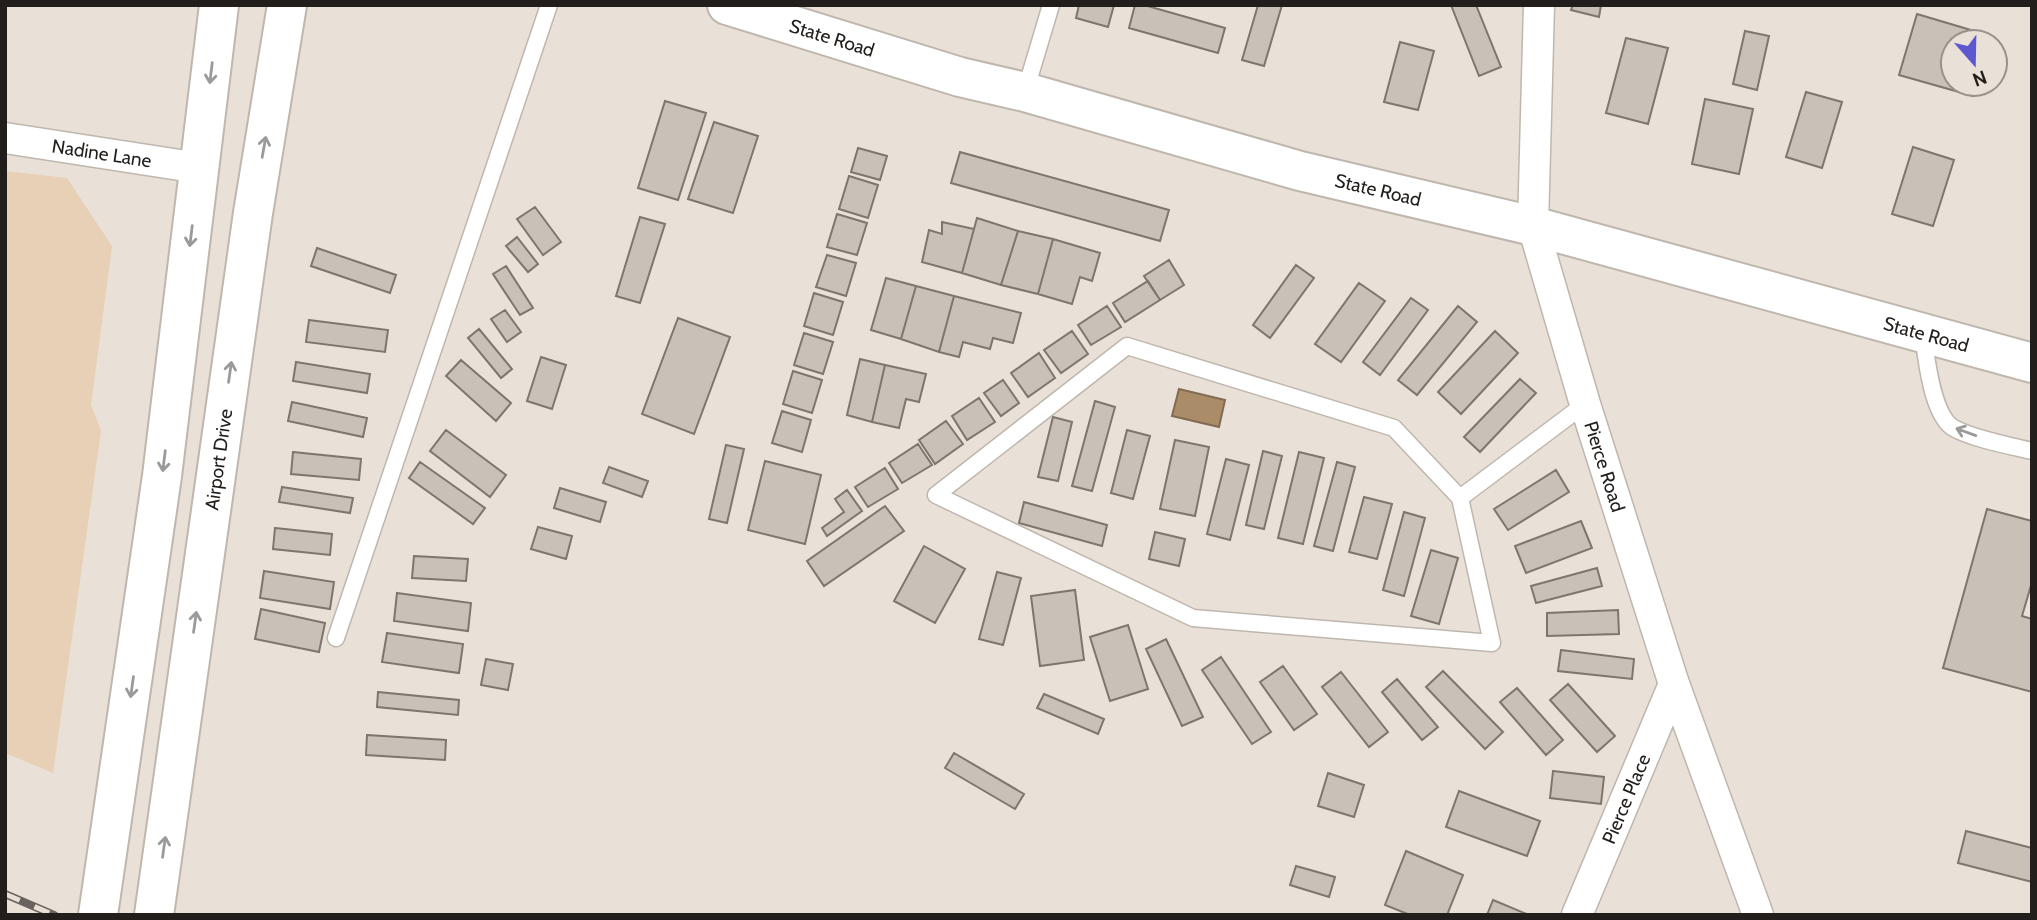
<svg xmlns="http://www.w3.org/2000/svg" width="2037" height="920" font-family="Cabin,sans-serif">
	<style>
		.green { fill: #e7d0b6 }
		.water { fill: #ab8c69; stroke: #826b52; stroke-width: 2 }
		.building { fill: #c9c1b8; stroke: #7e766e; stroke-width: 2 }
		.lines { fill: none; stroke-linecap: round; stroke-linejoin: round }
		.lane-casing { stroke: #bfb7ae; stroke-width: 19 }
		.street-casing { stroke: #bfb7ae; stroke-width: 33 }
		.secondary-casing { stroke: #bfb7ae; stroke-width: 42 }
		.lane { stroke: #fff; stroke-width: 16 }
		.street { stroke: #fff; stroke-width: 30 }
		.secondary { stroke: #fff; stroke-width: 38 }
		.rail-casing { stroke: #68635e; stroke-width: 8 }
		.rail { stroke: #e9e0d7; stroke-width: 5; stroke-dasharray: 16; stroke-linecap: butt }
		.oneway { stroke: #9b9a98 }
		.labels { text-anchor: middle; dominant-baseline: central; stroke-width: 5; stroke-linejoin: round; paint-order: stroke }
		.street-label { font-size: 19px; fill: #211e1b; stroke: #e9e0d7 }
	</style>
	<rect width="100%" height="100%" fill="#e9e0d7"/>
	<path class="green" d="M5,171l62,7 45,68 -21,159 10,26 -48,342 -48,-20z"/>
	<path class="water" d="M1179,389l46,11 -6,27 -47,-11z"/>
	<path class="building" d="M1079,5h35l-6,22 -32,-9z
		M1135,5h9l81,23 -7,25 -89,-25z
		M1258,5h24l-18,61 -22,-6z
		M1451,5h25l25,62 -22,9z
		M1573,5h28l-2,12 -28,-7z
		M1917,14l74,22 -2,6h-36v42h24l-4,12 -74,-21z
		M1745,31l24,5 -12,54 -24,-6z
		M1626,38l42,10 -20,76 -42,-11z
		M1400,42l34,9 -16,59 -34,-8z
		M1806,92l36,10 -20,66 -36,-11z
		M1705,99l48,10 -14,65 -47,-10z
		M665,101l41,12 -28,87 -40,-12z
		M714,122l44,14 -25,77 -45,-14z
		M1913,147l41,13 -21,66 -41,-12z
		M858,148l29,8 -7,24 -29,-8z
		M960,152l209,58 -9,31 -209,-58z
		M849,176l29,9 -10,33 -29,-9z
		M535,207l26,35 -18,13 -26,-36z
		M837,214l30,9 -10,32 -30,-8z
		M640,217l25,7 -25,79 -24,-7z
		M977,218l41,13 -17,54 -39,-12z
		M942,222l32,7 -12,44 -40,-11 7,-32 13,4z
		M1018,231l35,8 -15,55 -37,-9z
		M517,237l21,27 -10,8 -22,-26z
		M1053,239l47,14 -8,28 -12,-4 -8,27 -34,-10z
		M317,248l79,27 -6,18 -79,-27z
		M827,255l29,8 -10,33 -30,-9z
		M1169,260l15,25 -24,15 -16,-24z
		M1296,265l18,13 -44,60 -17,-13z
		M506,266l27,42 -13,7 -27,-41z
		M886,278l30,8 -15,53 -30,-9z
		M1148,281l12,19 -35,22 -12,-19z
		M1359,283l26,18 -44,61 -26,-18z
		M916,286l38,10 -15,56 -38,-13z
		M814,293l29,9 -10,33 -29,-9z
		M954,296l67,17 -8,30 -20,-5 -3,11 -27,-7 -4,15 -20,-5z
		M1411,298l17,12 -48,65 -17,-13z
		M1107,306l14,21 -30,18 -13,-20z
		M1458,306l19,16 -60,73 -19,-15z
		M505,310l16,22 -14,10 -16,-23z
		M678,318l52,19 -36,97 -52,-20z
		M309,320l79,10 -3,22 -79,-10z
		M479,329l33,40 -11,9 -33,-40z
		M1072,331l16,23 -27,19 -17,-23z
		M1495,331l23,22 -57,61 -23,-22z
		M804,333l29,9 -10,32 -29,-9z
		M1039,353l16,25 -27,19 -17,-24z
		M541,357l25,8 -14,44 -25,-8z
		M860,359l25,6 -13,57 -25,-7z
		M461,360l50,43 -15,18 -50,-45z
		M296,362l74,12 -3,19 -74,-12z
		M885,365l41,9 -7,28 -13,-3 -7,29 -27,-6z
		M793,371l29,9 -10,33 -29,-9z
		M1520,379l16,14 -56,59 -16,-15z
		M1003,380l16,23 -18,13 -17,-23z
		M979,398l16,24 -28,18 -15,-24z
		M1095,401l20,6 -23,84 -20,-5z
		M292,402l75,16 -4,19 -75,-16z
		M782,411l29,9 -9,32 -30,-9z
		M1053,417l19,5 -14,59 -20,-4z
		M946,421l17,23 -28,20 -16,-24z
		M446,430l60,45 -16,22 -60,-46z
		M1127,430l23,6 -17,63 -22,-6z
		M1175,440l34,7 -14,69 -35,-7z
		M918,444l14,21 -30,18 -13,-20z
		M726,445l18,4 -17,74 -18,-4z
		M1263,451l19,5 -18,73 -18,-4z
		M293,452l68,7 -2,21 -68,-6z
		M1299,452l25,6 -21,86 -25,-6z
		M1226,459l23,6 -19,75 -23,-6z
		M765,461l56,14 -16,69 -57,-14z
		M420,462l65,46 -12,16 -64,-46z
		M1337,462l18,5 -22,84 -19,-5z
		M609,467l39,14 -6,16 -39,-14z
		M885,468l13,21 -30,18 -13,-20z
		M1556,470l13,22 -61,38 -14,-21z
		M282,487l71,11 -3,15 -71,-11z
		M560,488l46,14 -6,20 -46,-14z
		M847,490l15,21 -35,25 -5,-8 22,-16 -9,-13z
		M1364,497l28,7 -15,55 -28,-7z
		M1024,502l83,23 -5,21 -83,-23z
		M885,506l19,25 -80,55 -17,-25z
		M1987,509l45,12v61l-10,34 10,3v73l-89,-24z
		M1404,512l21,6 -21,78 -21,-6z
		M1581,521l11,27 -66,25 -11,-27z
		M538,527l34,9 -6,23 -35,-10z
		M275,528l57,6 -2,21 -57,-6z
		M1155,532l30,7 -6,27 -30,-7z
		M924,546l41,23 -30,54 -41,-22z
		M1431,550l27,8 -19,66 -28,-8z
		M414,556l54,3 -2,22 -54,-3z
		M1597,568l5,18 -66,17 -5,-17z
		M264,571l70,11 -4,27 -70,-11z
		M997,572l24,6 -18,67 -24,-6z
		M1075,590l9,70 -44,6 -9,-70z
		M397,593l74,10 -3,28 -74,-10z
		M261,609l64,14 -6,29 -64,-13z
		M1618,610l1,24 -72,2v-23z
		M1128,625l20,64 -38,12 -20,-64z
		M387,633l76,11 -4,29 -77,-11z
		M1166,639l37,78 -21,9 -36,-77z
		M1561,650l73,9 -2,20 -74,-8z
		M1221,657l50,75 -19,12 -50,-74z
		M486,659l27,5 -5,26 -27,-5z
		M1283,666l34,48 -23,16 -34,-48z
		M1443,671l60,61 -18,17 -59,-62z
		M1341,672l47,60 -19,15 -47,-60z
		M1397,679l41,48 -16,13 -40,-48z
		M1568,684l47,52 -18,16 -47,-52z
		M1517,688l46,52 -17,15 -46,-53z
		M378,692l81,8 -1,15 -81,-8z
		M1044,694l60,25 -6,15 -61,-26z
		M367,735l79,5 -1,20 -79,-5z
		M954,753l70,41 -9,15 -70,-41z
		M1553,771l51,6 -3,27 -51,-6z
		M1328,773l36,12 -10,32 -36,-11z
		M1459,791l81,30 -13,35 -81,-29z
		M1966,831l66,17v34l-74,-19z
		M1406,851l57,24 -16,40h-37l-25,-10z
		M1296,866l39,11 -6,20 -39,-12z
		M1493,900l36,15h-42z"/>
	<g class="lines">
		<defs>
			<path id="lane" d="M1025,92l26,-87
				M1923,334c3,23 9,79 29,93 17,11 59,19 80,24
				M1127,346l267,82 66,70 32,145 -299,-25 -257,-123z
				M1460,498l125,-94
				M336,638l213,-633"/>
			<g id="street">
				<path id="s1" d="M1539,5l-6,221 52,178 89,280 84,231"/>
				<path id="s2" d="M5,138l194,30"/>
				<path id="s3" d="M1577,915l97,-231"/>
			</g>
			<g id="secondary">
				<path id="s4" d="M727,5l233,72 65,15 275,79 233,55 499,137"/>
				<path d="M98,915l64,-439 57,-471"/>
				<path id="s5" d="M154,915l99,-702 34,-208"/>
			</g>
		</defs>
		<use href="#lane" class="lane-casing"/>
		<use href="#street" class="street-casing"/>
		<use href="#secondary" class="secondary-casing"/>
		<use href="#lane" class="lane"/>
		<use href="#street" class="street"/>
		<use href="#secondary" class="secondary"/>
		<defs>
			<path id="rail" d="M5,894l49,21"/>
		</defs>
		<use href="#rail" class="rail-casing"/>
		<use href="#rail" class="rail"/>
	</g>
	<defs><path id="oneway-shaft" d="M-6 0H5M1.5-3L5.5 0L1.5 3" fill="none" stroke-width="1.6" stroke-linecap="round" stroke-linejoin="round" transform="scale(1.75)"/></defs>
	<g class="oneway">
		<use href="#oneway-shaft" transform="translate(211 73) rotate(97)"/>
		<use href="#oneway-shaft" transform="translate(264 147) rotate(-80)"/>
		<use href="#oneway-shaft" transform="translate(191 236) rotate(97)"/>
		<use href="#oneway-shaft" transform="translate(230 372) rotate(-82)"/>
		<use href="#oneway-shaft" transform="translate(1966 432) rotate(-160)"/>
		<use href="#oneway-shaft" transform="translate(164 461) rotate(97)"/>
		<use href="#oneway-shaft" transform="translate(195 622) rotate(-82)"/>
		<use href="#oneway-shaft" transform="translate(132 687) rotate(98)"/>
		<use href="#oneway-shaft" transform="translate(164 847) rotate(-82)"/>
	</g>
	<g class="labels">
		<g class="street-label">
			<text stroke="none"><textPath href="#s4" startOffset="110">State Road</textPath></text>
			<text stroke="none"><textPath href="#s2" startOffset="98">Nadine Lane</textPath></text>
			<text stroke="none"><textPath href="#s4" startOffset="677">State Road</textPath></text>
			<text stroke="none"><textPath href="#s4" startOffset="1244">State Road</textPath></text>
			<text stroke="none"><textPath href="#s5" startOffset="460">Airport Drive</textPath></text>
			<text stroke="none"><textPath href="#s1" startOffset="472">Pierce Road</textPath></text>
			<text stroke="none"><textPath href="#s3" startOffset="126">Pierce Place</textPath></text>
		</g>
	</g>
	<rect width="2037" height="920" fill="none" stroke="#211e1b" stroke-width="14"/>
	<g transform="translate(1974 63) rotate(160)"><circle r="33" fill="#e9e0d7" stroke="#99928c" stroke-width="2"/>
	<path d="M0-5L12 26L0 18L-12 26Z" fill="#5e58d0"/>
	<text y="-10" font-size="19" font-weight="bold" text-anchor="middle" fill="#211e1b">N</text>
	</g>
</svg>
